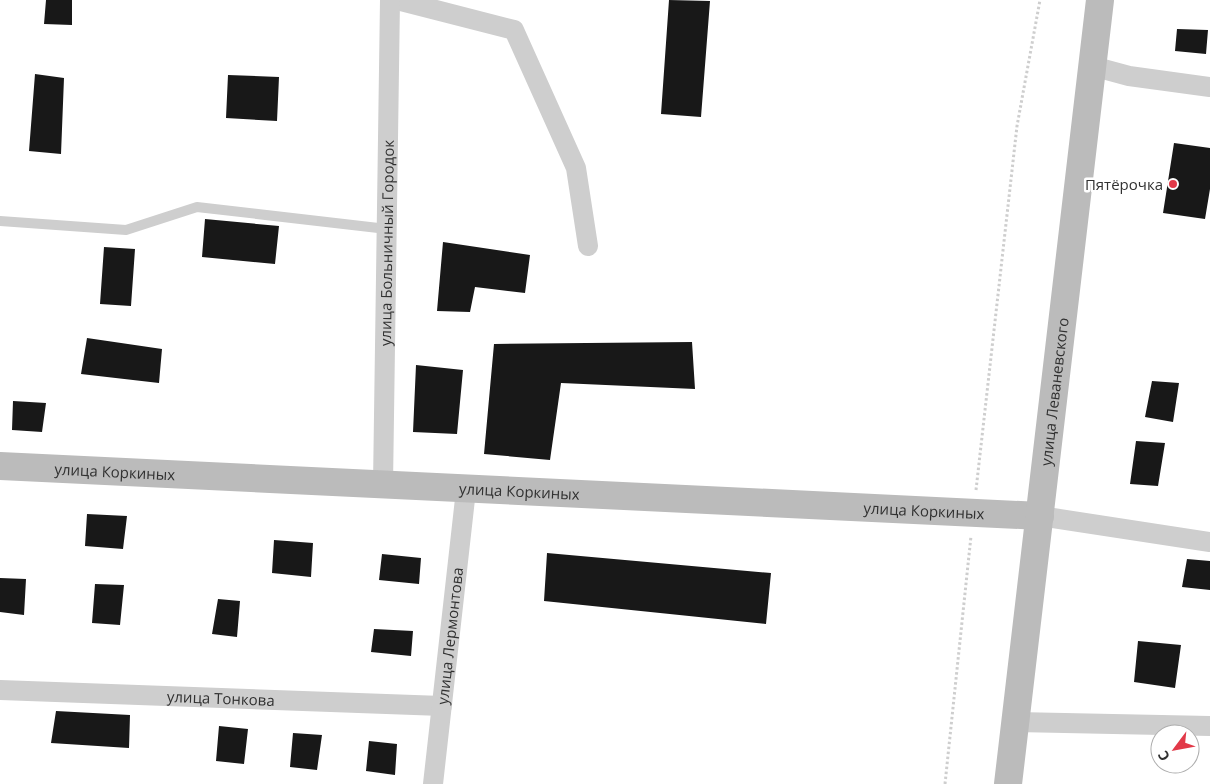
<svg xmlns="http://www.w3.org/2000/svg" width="1210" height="784" font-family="'Open Sans',sans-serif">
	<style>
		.building { fill: #181818 }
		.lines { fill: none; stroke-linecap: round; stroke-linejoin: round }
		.path { stroke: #cecece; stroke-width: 3; stroke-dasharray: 2.5 2.5; stroke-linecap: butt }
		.lane { stroke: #cecece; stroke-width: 10 }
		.street { stroke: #cecece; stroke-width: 20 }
		.secondary { stroke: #bbb; stroke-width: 28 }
		.poi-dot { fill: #e23948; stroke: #fff; stroke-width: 2 }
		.labels { text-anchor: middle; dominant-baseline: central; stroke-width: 5; stroke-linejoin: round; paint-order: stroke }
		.poi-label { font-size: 15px; fill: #313131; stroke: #fff; text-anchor: end }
		.street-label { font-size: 15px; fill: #313131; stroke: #fff }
	</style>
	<rect width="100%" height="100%" fill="#fff"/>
	<path class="building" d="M46,0h26v25l-28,-1z
		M669,0l41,1 -9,116 -40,-3z
		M1177,29l31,1 -2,24 -31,-3z
		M35,74l29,4 -3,76 -32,-3z
		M228,75l51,2 -2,44 -51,-3z
		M1174,143l36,5v41l-5,30 -42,-6z
		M205,219l74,7 -4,38 -73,-7z
		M443,242l87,13 -5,38 -50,-6 -5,25 -33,-1z
		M104,247l31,2 -4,57 -31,-2z
		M87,338l75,11 -3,34 -78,-9z
		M692,342l3,47 -134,-6 -11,77 -66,-6 10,-110z
		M416,365l47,5 -6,64 -44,-2z
		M1152,381l27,2 -6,39 -28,-5z
		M13,401l33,2 -4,29 -30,-2z
		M1136,441l29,2 -7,43 -28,-2z
		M87,514l40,2 -4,33 -38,-3z
		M274,540l39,3 -2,34 -39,-4z
		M547,553l224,20 -5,51 -222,-23z
		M382,554l39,4 -2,26 -40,-4z
		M1187,559l23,2v29l-28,-3z
		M0,578l26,1 -2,36 -24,-3z
		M95,584l29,1 -4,40 -28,-2z
		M218,599l22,2 -3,36 -25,-3z
		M374,629l39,2 -2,25 -40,-4z
		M1138,641l43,4 -6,43 -41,-6z
		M56,711l74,4 -1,33 -78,-5z
		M219,726l29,3 -4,35 -28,-3z
		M293,733l29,2 -5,35 -27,-3z
		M369,741l28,3 -2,31 -29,-4z"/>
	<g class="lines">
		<path class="path" d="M976,490l41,-364 23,-126
			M945,784l26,-248"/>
		<path class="lane" d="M0,221l126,9 71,-23 190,22"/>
		<g class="street">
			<path d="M397,0l117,30 62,138 12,78"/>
			<path d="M1092,66l37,10 81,11"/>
			<path id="s1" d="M383,485l7,-485"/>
			<path d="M1040,516l170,26"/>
			<path id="s2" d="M0,690l442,16"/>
			<path d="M1016,722l194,4"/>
			<path id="s3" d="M433,784l33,-294"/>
		</g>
		<g class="secondary">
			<path id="s4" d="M0,466l1040,50"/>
			<path id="s5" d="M1008,784l92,-784"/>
		</g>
	</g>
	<circle class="poi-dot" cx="1173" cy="184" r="5"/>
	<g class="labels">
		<g class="poi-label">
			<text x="1163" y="184">Пятёрочка</text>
		</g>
		<g class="street-label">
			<text stroke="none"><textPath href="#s1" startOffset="242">улица Больничный Городок</textPath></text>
			<text stroke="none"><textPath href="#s5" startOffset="395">улица Леваневского</textPath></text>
			<text stroke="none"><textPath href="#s4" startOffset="115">улица Коркиных</textPath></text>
			<text stroke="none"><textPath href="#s4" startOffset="520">улица Коркиных</textPath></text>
			<text stroke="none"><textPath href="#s4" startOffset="925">улица Коркиных</textPath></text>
			<text stroke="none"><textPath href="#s3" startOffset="149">улица Лермонтова</textPath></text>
			<text stroke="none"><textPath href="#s2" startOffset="221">улица Тонкова</textPath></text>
		</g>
	</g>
	<g transform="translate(1175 749) rotate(238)"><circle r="24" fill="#ffffff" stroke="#adadad"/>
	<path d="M0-4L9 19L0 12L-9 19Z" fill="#e23948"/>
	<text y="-8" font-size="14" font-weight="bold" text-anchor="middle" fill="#313131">С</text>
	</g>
</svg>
